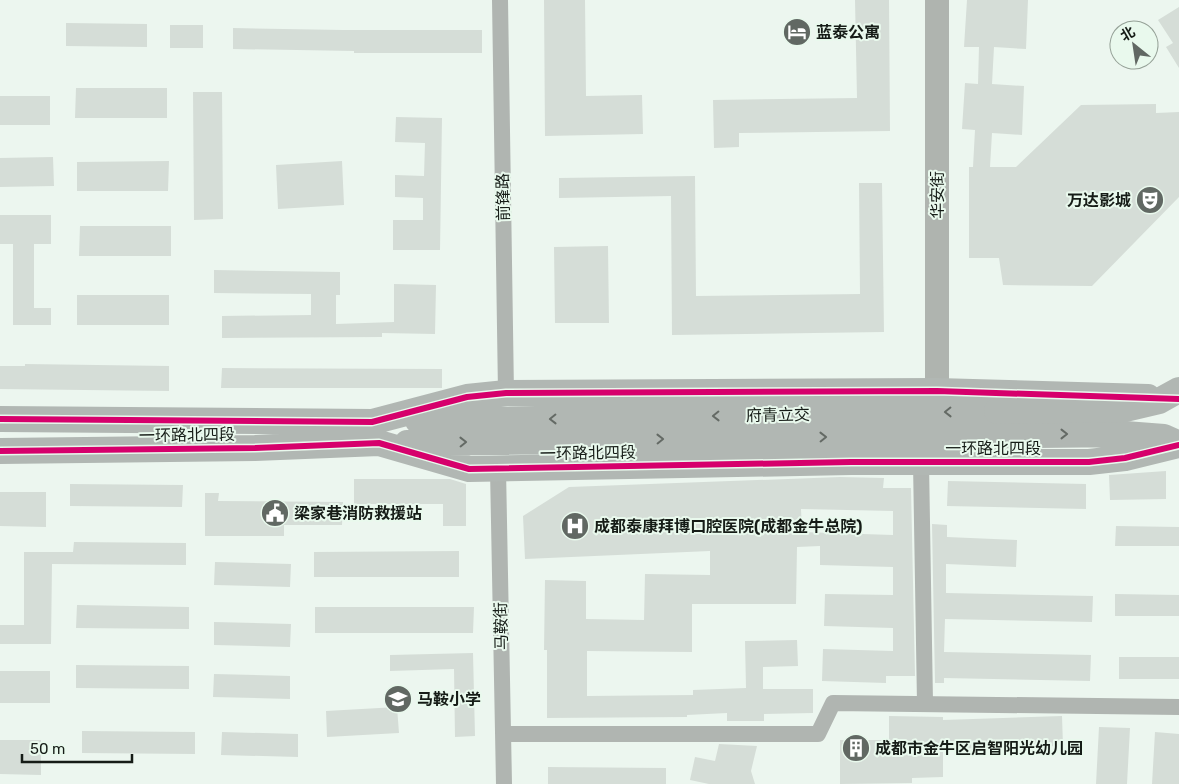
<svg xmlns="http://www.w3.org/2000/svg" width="1179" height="784" font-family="Rubik,'Noto Sans SC',sans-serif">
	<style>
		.building { fill: #d5ddd7; fill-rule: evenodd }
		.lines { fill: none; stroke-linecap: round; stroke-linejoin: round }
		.street { stroke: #b0b5b1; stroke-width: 16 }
		.secondary { stroke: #afb4af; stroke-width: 24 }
		.primary { stroke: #b1b7b3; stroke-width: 26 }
		.primary-bridge { stroke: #b1b7b3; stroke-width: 26 }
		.cycleway-casing { stroke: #e9f9ed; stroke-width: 9 }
		.cycleway { stroke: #d6006c; stroke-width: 6 }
		.oneway { stroke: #646a65 }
		.labels { text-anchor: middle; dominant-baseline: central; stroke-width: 4; stroke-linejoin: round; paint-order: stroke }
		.poi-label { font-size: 16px; font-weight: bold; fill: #161c17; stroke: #e9f9ed; text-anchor: start }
		.street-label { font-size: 16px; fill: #161c17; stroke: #e9f9ed }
	</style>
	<rect width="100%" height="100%" fill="#ecf6ef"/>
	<path class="building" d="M544,0h41l1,96 56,-1 1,39 -98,2z
		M855,0h34l1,131 -151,2v14l-25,1 -1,-48 144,-2z
		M967,0h61l-2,49 -32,-2 -2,37 32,2 -2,49 -30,-2 -2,34h26l65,-62 75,-1v9l23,-1v85l-87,89 -89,-1 -4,-27h-30v-91h4l2,-37 -13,-1 3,-46 13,1 1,-37h-15z
		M1179,7v61l-13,-21 7,-4 -15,-23z
		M66,23l81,1v23l-81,-1z
		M170,25h33v23h-33z
		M233,28l110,2h139v23h-128v-2l-121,-2z
		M76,88h91v30h-92z
		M193,92h29l1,127 -29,1z
		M0,96h50v29h-50z
		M396,117l46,1 -2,132h-47v-30h30v-22l-28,-1v-22l29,1 1,-33 -30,-1z
		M53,157l1,29 -54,1v-29z
		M169,161l-1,30h-91v-29z
		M342,161l2,44 -66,4 -2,-44z
		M695,176l1,120 164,-2 -1,-111h23l2,149 -212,3 -1,-139 -112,2v-20z
		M0,215h51v29h-17v64h17v17h-38v-81h-13z
		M80,226h91v30h-92z
		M608,246l1,77h-54l-1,-76z
		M214,270l126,2v23h-4v29l58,-2v-38l42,1 -1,49 -53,-1v4l-160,1v-22l89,-1v-21l-97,-1z
		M77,295h92v30h-92z
		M25,364l144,2v25l-169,-2v-23h25z
		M222,368l220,1v19h-221z
		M1166,471v28l-56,1 -1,-25z
		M840,477l44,1 -1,10h28l4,188h-29v7l-64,-2 1,-32 70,2v-23l-69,-2 1,-32 68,1v-28l-73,-2v-19l-23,1 -1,57h-104v48l-105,-1v45l106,-1v-5l53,-2 -1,-47 52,-1 1,26 -35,1v22h50v24l-49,1v7h-37v-8l-40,2v2l-140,1v-68h-3l1,-70 41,1v38l58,1 1,-46 65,1v-24l-185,8 -2,-43 46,-29zM801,509l92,2v24l-91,-3z
		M354,479h96l16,5v42h-23v-22h-89z
		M948,481l138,3v25l-139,-3z
		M70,484l113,1 -1,22 -112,-1z
		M0,492h46v35l-46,-1z
		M205,493h14l-1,8 125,1 -1,23h-58v11h-79z
		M932,524l15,1v12l70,3 -1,27 -70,-3v29l147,3 -1,26 -147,-3 -1,33 147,3 -1,26 -146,-3v5h-9z
		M1116,526l63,1v19h-64z
		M74,542l112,1v22l-134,-1 -1,80h-51v-19h24v-73h49z
		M459,551v26h-145v-25z
		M215,562l76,2 -1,23 -76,-2z
		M1115,594l64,1v21h-64z
		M77,605l112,2v22l-113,-1z
		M315,607h159l-1,26h-158z
		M214,622l77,2 -1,23 -76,-2z
		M473,653l2,83 -20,1 -1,-68 -64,2v-16z
		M1119,657h60v22h-60z
		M76,665l113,1v23l-113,-1z
		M0,671h50v32h-50z
		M214,674l76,2v23l-77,-2z
		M397,707l2,26 -72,4 -1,-26z
		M889,716l54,1v3l119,-4 1,30 -120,3v28l-31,1v5l-72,1v-44h49z
		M1099,727l31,1 -3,56h-31z
		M82,731l113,1v22l-113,-1z
		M222,732l76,2v23l-77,-2z
		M1155,732l24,2v50h-27z
		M0,740h41v35l-41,-1z
		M719,744l38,2 -6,25 4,13h-46l-19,-4 5,-23 20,4z
		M548,767l118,1v16h-118z"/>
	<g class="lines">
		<path class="street" d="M500,0l6,393
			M921,462l4,241
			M498,469l6,315
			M503,734h315l15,-31 346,4"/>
		<path class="secondary" d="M937,391v-391"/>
		<path class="primary" d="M0,419l372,3 95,-25 39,-4 431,-2 211,6
			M418,421l579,-10
			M407,443l718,-9 39,3 13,6
			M0,451l255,-3 124,-5 90,26 382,-7h238l36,-4 54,-13"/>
		<path class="primary-bridge" d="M997,411l128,-2 34,-8 20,-11"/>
		<defs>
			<path id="cycleway" d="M0,419l372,3 95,-25 39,-4 431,-2 242,8
				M0,451l255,-3 124,-5 90,26 382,-7h238l36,-4 54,-13"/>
		</defs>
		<use href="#cycleway" class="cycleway-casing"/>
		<use href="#cycleway" class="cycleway"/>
	</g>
	<defs><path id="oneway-chevron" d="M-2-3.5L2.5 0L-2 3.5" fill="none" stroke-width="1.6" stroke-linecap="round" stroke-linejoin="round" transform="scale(1.25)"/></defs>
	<g class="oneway">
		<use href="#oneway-chevron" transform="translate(948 412) rotate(179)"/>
		<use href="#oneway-chevron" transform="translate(716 416) rotate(179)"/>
		<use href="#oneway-chevron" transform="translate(553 419) rotate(179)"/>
		<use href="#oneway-chevron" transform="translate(1064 434)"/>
		<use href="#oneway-chevron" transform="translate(823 437) rotate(-1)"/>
		<use href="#oneway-chevron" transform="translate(660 439) rotate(-1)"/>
		<use href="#oneway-chevron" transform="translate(463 442) rotate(-1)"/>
	</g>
	<defs>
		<symbol id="hotel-disc" viewBox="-11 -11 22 22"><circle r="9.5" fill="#616863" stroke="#e9f9ed"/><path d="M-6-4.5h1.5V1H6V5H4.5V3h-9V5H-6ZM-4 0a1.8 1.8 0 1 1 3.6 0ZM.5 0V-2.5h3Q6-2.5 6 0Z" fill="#fff"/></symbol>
		<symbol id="theatre-disc" viewBox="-11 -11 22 22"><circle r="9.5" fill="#616863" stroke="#e9f9ed"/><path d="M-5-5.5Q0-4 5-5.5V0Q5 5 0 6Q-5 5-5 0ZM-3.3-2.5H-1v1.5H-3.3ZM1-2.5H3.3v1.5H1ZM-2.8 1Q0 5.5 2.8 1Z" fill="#fff"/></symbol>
		<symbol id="civic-disc" viewBox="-11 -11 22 22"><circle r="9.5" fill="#616863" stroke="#e9f9ed"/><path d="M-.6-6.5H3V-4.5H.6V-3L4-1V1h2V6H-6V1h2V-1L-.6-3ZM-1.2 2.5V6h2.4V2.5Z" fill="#fff"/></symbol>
		<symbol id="hospital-disc" viewBox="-11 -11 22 22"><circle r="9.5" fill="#616863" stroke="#e9f9ed"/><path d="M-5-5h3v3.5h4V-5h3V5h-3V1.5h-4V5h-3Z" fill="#fff"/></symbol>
		<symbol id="school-disc" viewBox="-11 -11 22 22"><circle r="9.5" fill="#616863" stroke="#e9f9ed"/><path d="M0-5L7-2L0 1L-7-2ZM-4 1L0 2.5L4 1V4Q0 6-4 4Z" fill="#fff"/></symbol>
		<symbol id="building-disc" viewBox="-11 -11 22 22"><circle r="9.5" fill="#616863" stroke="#e9f9ed"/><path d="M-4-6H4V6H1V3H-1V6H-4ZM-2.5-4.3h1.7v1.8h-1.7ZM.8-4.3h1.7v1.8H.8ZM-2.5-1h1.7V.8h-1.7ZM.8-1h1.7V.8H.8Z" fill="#fff"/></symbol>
	</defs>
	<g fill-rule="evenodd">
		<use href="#hotel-disc" x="781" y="16" width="32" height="32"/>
		<use href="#theatre-disc" x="1134" y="184" width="32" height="32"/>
		<use href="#civic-disc" x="259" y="497" width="32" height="32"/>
		<use href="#hospital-disc" x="559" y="510" width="32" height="32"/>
		<use href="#school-disc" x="382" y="683" width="32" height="32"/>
		<use href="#building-disc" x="840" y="732" width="32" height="32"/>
	</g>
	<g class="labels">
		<g class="poi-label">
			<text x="816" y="32">蓝泰公寓</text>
			<text x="1131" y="200" text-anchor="end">万达影城</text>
			<text x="294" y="513">梁家巷消防救援站</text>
			<text x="594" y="526">成都泰康拜博口腔医院(成都金牛总院)</text>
			<text x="417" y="699">马鞍小学</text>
			<text x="875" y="748">成都市金牛区启智阳光幼儿园</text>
		</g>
		<g class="street-label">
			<text transform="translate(937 195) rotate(-90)">华安街</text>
			<text transform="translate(503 197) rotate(-91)">前锋路</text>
			<text transform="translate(778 415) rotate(-1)">府青立交</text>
			<text transform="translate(187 435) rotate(-1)">一环路北四段</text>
			<text x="993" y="448">一环路北四段</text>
			<text transform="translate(588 453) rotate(-1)">一环路北四段</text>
			<text transform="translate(501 626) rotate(-91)">马鞍街</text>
		</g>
	</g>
	<g transform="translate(1134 45) rotate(330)"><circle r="24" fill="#e9f9ed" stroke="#95a197"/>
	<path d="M0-4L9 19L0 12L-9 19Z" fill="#616863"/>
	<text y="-8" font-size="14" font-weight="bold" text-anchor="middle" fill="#161c17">北</text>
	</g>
	<path d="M22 754v8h110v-8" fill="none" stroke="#161c17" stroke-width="2.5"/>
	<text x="30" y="754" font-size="15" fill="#161c17" stroke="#e9f9ed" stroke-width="4" paint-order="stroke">50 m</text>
</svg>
